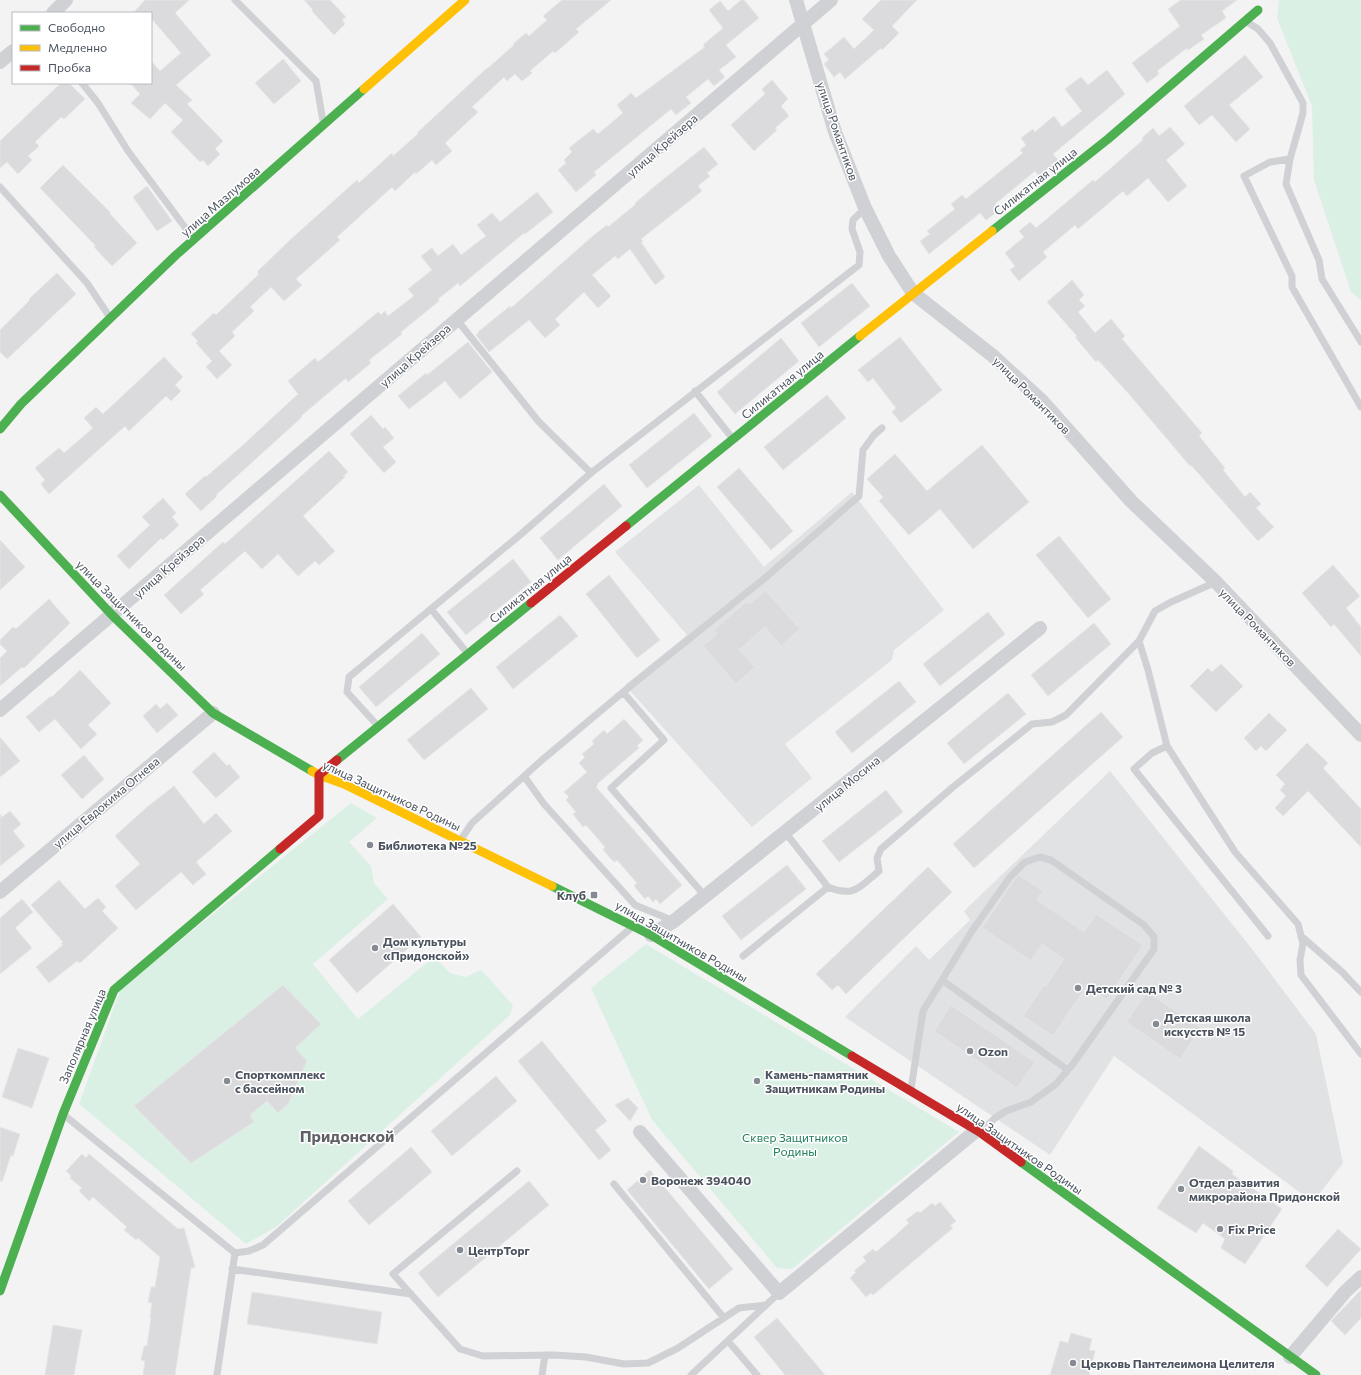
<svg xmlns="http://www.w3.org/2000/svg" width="1361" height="1375" font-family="Commissioner,sans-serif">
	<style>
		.education { fill: #e1e2e3 }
		.green { fill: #daf0e5 }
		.building { fill: #dbdbdd; stroke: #e5e5e6 }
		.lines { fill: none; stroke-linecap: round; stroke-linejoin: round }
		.lane { stroke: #cfd1d4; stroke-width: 7 }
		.street { stroke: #cfd1d4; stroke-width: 14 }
		.fast { stroke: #4caf50; stroke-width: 9 }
		.slow { stroke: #ffc107; stroke-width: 9 }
		.jam { stroke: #c62828; stroke-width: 9 }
		.poi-dot { fill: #868b93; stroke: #fff; stroke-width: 1.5 }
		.labels { text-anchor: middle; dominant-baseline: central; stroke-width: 3; stroke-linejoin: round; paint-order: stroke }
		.street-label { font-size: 12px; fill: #4b535f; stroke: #fff }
		.poi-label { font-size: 12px; font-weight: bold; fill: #4b535f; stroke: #fff; text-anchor: start }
		.park-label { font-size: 12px; fill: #1e7e5b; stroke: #fff }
		.district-label { font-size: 16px; font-weight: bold; fill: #5f6167; stroke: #fff }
	</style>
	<rect width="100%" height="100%" fill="#f3f3f3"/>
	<path class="education" d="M699,485l65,82 88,-75 92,118 -50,40 -2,10 -107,84 27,34 -60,49 -127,-142 62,-50 -72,-83z
		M1110,771l142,178 64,85 27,129 -30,39 -199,-146 -64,99 -205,-138 71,-71 13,14 41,-40 -6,-9z"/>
	<path class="green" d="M1279,0h82v300l-10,-8 -37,-112 -2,-74 -35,-88z
		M351,803l26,15 -28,24 22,24 3,17 14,16 -75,65 45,55 76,-62 16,16 16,4 15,-7 32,35 -3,10 -234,212 -30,17 -167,-140 42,-116z
		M646,944l313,188 -167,137 -15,-1 -125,-148 -61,-132z"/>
	<path class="building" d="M145,0h44l-14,13 36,42 -35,30 16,15 -5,4 36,37 -8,8 5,5 -12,12 -5,-6 -3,2 -29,-30 12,-12 -18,-17 -15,16 -19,-16 9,-9 -10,-11h21v-22l9,10 21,-18 -30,-35v-5h-18z
		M304,0h26l16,17 -4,3 3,4 -11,11 -22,-24 1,-1z
		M562,0h49l-35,29 3,3 -24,21 -2,-2 -23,20 2,2 -10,8 -7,-7 -8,7 -3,-4 -32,30 6,5 -33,31 7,8 -16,14 -4,-5 -16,14 -1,-2 -20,19 -3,-4 -55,50 3,3 -44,39 6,6 -18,16 -13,-14 -21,20 4,4 -22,21 3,4 -16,15 13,14 -15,14 -11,-12 6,-6 -16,-18 2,-2 -7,-7 23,-21 2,2 43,-41 -2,-2 33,-32 67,-60 2,3 33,-30 1,3 25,-22 -1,-1 70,-65h1l26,-23 -1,-1 13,-11 3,3 18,-16 -4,-4z
		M741,0h3l15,18 -33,27 10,12 -17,13 6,7 -11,9 -6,-7 -22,18 5,6 -15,12 -5,-6 -77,63 2,3 -20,17 -18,-22 8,-7 -2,-3 8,-8 -3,-4 24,-19 5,5 25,-21 -6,-8 14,-12 5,5 69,-51 -2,-2 20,-17 -14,-18 11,-9 8,10z
		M881,0h36l-25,26 7,7 -17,17 -1,-2 -36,31 -5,-7 -6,5 -10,-13 5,-4 -5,-6 20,-17 10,12 20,-19 -12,-11z
		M1181,0h56l-15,11 4,7 -25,17 3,4 -16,11 -1,-2 -30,23 2,3 -12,9 -15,-20 48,-37 -12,-17z
		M1245,55l18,22 -34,28 21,24 -14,13 -24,-27 -13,10 -15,-19z
		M283,59l18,22 -27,23 -19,-21z
		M1107,70l18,24 -72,60 6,7 -20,15 -4,-5 -40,33 3,3 -3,2 2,3 -11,8 -6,-7 -51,41 -9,-13 10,-7 -3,-3 28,-22 -4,-5 11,-9 4,4 57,-46 -3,-3 6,-5 -5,-7 12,-9 2,3 19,-16 8,11 20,-16 -17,-22 16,-12 7,8z
		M772,80l16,19 -7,7 8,10 -14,12 2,2 -23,21 -23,-26 34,-31 -3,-5z
		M61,83h8l16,16 -21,20 -3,-2 -26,25 4,4 -11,10 4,4 -14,14 -11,-12 -7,6v-27z
		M1170,127l15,17 -19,16 21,26 -19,16 -20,-24 -21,18 -4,-5 -45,38 -3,-4 -32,27 4,5 -28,24 -9,-11 5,-4 -10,-13 19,-16 -5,-6 11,-9 6,6 57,-48 2,2 48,-42 -1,-2 11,-10 6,8z
		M704,147l14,17 -11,9 3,3 -12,10 4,5 -61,48 2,2 -2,1 24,35 -10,8 -25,-36 -12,10 -3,-3 -23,19 19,21 -13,12 -14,-16 -29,27 5,6 -15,13 -16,-18 -40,32 -13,-17 3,-2 -1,-1 32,-26 1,2 83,-73 13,-10 1,2 28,-23 -1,-1 25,-21z
		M63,165l48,48 -1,1 27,29 -25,23 -18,-19 2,-1 -56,-58z
		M147,186l25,35 -15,10 -24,-34z
		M537,192l16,20 -28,22 -1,-1 -64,53 -2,-3 -20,16 1,2 -38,31 1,2 -33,26 2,3 -23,19 -2,-4 -45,38 1,1 -86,78 1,1 -16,15 -16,-17 20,-18 1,1 36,-31 56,-52 -10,-13 27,-23 3,4 60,-50 3,3 4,-4 3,5 26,-20 -6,-7 24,-19 -11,-14 11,-8 6,8 15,-12 8,11 25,-19 -9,-11 15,-12 8,9z
		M57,273l19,21 -69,65 -7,-7v-22l30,-30 -1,-1z
		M1072,280l12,15 -5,5 6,6 -7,6 17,21 16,-14 14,17 -3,3 80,94 -3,3 26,32 -2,2 22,27 5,-5 11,12 -5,4 18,19 -16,14 -67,-76 -1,1 -61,-72 -31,-34 -2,2 -21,-25 2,-1 -30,-34z
		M852,283l18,23 -51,41 -18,-24z
		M900,337l42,53 -41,33 -9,-11 4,-4 -23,-30 -5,4 -10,-12z
		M781,338l18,23 -64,53 -18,-22z
		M468,342l24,30 -32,27 -15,-18 -36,28 -11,-13 28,-23 1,2z
		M164,357l19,20 -8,8 6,6 -10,10 -5,-5 -37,35 -4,-5 -76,68 -8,-10 4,-4 -10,-12 24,-20 5,5 29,-25 -9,-10 12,-11 7,7z
		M827,395l19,23 -63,52 -19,-23z
		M694,413l18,23 -65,52 -18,-23z
		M371,415l12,14 2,-2 9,11 -11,9 13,15 -12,11 -34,-39z
		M982,445l47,57 -56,47 -33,-40 -31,26 -30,-34 4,-4 -16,-18 28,-25 32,37z
		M329,451l19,21 -5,4 2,1 -42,39 32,35 -16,14 -4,-4 -17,15 -20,-22 -16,15 -17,-18 -45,39 4,4 -23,20 -17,-19 59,-53 2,2z
		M739,468l54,63 -22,19 -54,-63z
		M604,484l18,22 -64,54 -18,-22z
		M163,498l13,15 -4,4 7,8 -16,15 -2,-2 -32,31 -12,-13 33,-31 -8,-8z
		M1059,536l52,63 -23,19 -52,-63z
		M0,540l25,27 -25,23z
		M513,559l18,23 -65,53 -19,-23z
		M1333,565l27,31 -14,12 15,19v29l-27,-32 -3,3 -29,-34z
		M609,575l51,65 -23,18 -51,-64z
		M765,590l35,39 -19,17 -16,-19 -26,23 16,17 -19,17 -33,-38 14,-12 -3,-4 33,-29 3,3z
		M49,599l21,24 -46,45 -2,-1 -22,19v-28l7,-7 -7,-7v-4l13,-13 3,2z
		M988,612l17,22 -65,52 -17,-22z
		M560,615l18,21 -65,53 -17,-22z
		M1094,623l17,21 -63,52 -17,-21z
		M422,633l18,21 -64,53 -17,-20z
		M1221,664l22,22 -27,26 -26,-26 18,-18 4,4z
		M80,670l31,33 -23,22 9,9 -16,15 -26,-30 -16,13 -13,-15 25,-21 1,1z
		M899,681l17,21 -64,51 -17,-21z
		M471,688l17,21 -64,51 -17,-20z
		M1008,693l18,21 -62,50 -17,-21z
		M167,703l11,12 -21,18 -14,-17 13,-12 4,5z
		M1101,712l22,25 -149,131 -21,-24z
		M1269,713l18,17 -21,21 -5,-5 -5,5 -12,-13z
		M624,719l19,21 -6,6 2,2 -42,36 1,1 -2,2 86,98 -22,19 -4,-5 -3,3 -5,-6 -3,3 -11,-13 3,-3 -20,-23 -3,2 -11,-12 2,-3 -19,-22 -3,2 -10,-13 3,-2 -10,-12 3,-3 -5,-5 23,-20 -8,-9 6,-6 -3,-3 12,-10 -2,-3 12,-11 3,4z
		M0,737l20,24 -20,16z
		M1307,743l21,20 -5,5 38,41v38l-53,-56 -25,25 -8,-8 11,-12 -6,-6 5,-6 -9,-9z
		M214,752l13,14 2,-2 11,13 -24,21 -24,-26z
		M84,755l20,24 -22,20 -21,-24z
		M174,786l30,38 12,-11 16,18 -36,31 10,12 -13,11 -12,-13 -45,38 -21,-24 25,-22 -25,-28 31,-28z
		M886,790l17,22 -64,50 -17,-21z
		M10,811l11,13 -8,7 12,15 -25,20v-52l2,3z
		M787,865l19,24 -65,51 -19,-24z
		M928,867l24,25 -106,102 -8,-9 -6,5 -16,-16z
		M1019,875l24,16 -6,9 47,32 12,-18 47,31 -36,54 -20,-13 -34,50 -30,-20 21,-31 2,1 18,-27 -22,-15 -11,17 -49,-33 32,-48z
		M59,880l26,29 13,-11 8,9 -4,4 16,17 -38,35 -3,-2 -28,22 -13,-16 27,-22 -2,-1 2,-2 -32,-37z
		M22,899l11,13 -18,16 17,20 -32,26v-56z
		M393,904l28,33 -64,56 -28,-33z
		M283,985l38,39 -26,24 12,13 -19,43 -10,9 -11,-12 -17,14 4,7 -63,41 -57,-57z
		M1147,992l54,36 -21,31 -54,-37z
		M951,1005l84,57 -18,26 -83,-57z
		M542,1041l65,80 -12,9 16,20 -12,10 -81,-99z
		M18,1048l31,10 -17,50 -30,-11z
		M496,1076l21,25 -65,55 -21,-25z
		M628,1098l10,10 -8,13 -15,-16z
		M0,1127l20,7 -7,22 -2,-1 -9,27 -2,-1z
		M1199,1146l34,25 -1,3 50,35 -37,55 -24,-16 4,-9 -22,-16 -7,10 -39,-25z
		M411,1147l21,25 -63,53 -21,-24z
		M82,1154l4,4 3,-4 89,75 6,-1 11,39 -4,1 -16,107h-32l2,-14 -4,-1 3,-14h3l4,-28 -1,-1 2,-14 -4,-1 3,-15h4l5,-30 -22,-19 -2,2 -12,-10 3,-3 -34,-30 -4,4 -10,-10 3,-3 -12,-10 1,-2 -5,-5z
		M650,1170l83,99 -24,20 -82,-99z
		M529,1181l20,24 -111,92 -20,-24z
		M940,1202l16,19 -6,5 3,2 -80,67 -2,-2 -5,4 -16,-19 6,-6 -2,-1 12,-10 -3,-4 10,-8 3,3 21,-18 12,-11 -3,-3 12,-9 2,2 12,-10 3,3z
		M1338,1229l23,20 -34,38 -22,-21z
		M1361,1290v28l-16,17 -14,-14z
		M252,1292l130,20 -5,32 -130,-20z
		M777,1318l48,57h-40l-31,-38z
		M53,1325l29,5 -8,45h-29z
		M1071,1333l21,6 -3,11 6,1 -6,24h-39l10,-34 8,2z"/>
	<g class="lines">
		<path class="lane" d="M235,0l81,81 7,40
			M1247,22l11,7 12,14 33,60v10l-13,46 -4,25 33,76 3,19 39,63
			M82,83l16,20 30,48 65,87
			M1290,159l-20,3 -26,14 48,100v11l69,120
			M0,187l87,96 22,33
			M457,320l82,102 52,51
			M695,391l38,48
			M431,609l37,45
			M1139,641l9,29 19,76 68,106 63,72 5,19 -3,17 1,15 60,79
			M623,692l41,48 -53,48 94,108
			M378,726l-31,-34 2,-15 171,-142 71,-62 268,-208 1,-13 -8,-23 1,-9 12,-12
			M1167,746l-15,7 -18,16 134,167
			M524,776l20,28 91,101 39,16
			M460,841l12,-18 70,-63 86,-72 137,-110 94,-82 4,-46 11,-15 8,-7
			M828,887c26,11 32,0 51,-16l-2,-13 4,-9 72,-62 79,-63 20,-2 14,-7 73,-74 16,-30 16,-9 45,-20
			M1301,936l41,36 19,20
			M743,956l85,-69 -43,-55
			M942,980l126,90
			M911,1089l12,-78 49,-80 38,-54 15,-15 15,-5 11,3 93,65 10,12v12l-81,115 -17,20 -25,18 -25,9 -11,7 -14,14
			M64,1115l171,138 -18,122
			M517,1171l-124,103 67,75 23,7 71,-1 32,2 38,7 24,-1 30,-15 61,-40 27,-3
			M614,1184l110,134
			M235,1253l14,-2 14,-6 368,-317
			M232,1269l179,25
			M728,1341l29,34
			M542,1375l3,-20
			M691,1375l88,-82"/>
		<path class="street" d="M796,0l39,132 30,76 24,48 24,37 80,63 49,45 89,100 85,81 145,153
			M53,13l13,-13
			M0,62l13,-11
			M0,710l831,-710
			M0,892l213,-179
			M651,935l23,-14 366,-293
			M640,1132l139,161 198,-163
			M1290,1357l55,-65 16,-15"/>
		<path class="fast" d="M992,231l116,-92 150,-129
			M0,429l21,-25 155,-149 188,-166
			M0,495l112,120 101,98 99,58
			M626,526l234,-190
			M337,760l194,-157
			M552,886l99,49 201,121
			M1021,1162l295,213
			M0,1291l63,-177 51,-124 166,-141"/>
		<path class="slow" d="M364,89l101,-89
			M860,336l132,-105
			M312,771l7,4 25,9 208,102"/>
		<path class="jam" d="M531,603l95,-77
			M280,849l39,-33v-41l18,-15
			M852,1056l129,77 40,29"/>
	</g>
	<g class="poi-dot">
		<circle cx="370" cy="845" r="4"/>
		<rect x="590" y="891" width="8" height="8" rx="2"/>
		<circle cx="375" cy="948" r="4"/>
		<circle cx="1078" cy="988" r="4"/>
		<circle cx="1156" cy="1024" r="4"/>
		<circle cx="970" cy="1051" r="4"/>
		<circle cx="227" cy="1081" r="4"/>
		<circle cx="757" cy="1081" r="4"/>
		<circle cx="643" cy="1180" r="4"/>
		<circle cx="1181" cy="1189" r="4"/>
		<circle cx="1220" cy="1229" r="4"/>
		<circle cx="460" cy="1250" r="4"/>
		<circle cx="1073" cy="1363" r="4"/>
	</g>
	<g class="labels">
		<g class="street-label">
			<text transform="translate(838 131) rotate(71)">улица Романтиков</text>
			<text transform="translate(662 145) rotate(-41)">улица Крейзера</text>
			<text transform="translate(1035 181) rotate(-38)">Силикатная улица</text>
			<text transform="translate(220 201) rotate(-41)">улица Мазлумова</text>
			<text transform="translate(415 355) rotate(-41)">улица Крейзера</text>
			<text transform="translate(782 384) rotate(-39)">Силикатная улица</text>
			<text transform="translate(1032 395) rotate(45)">улица Романтиков</text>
			<text transform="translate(169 566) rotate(-41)">улица Крейзера</text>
			<text transform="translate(530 588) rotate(-39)">Силикатная улица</text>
			<text transform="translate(132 615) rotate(45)">улица Защитников Родины</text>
			<text transform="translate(1258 627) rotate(46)">улица Романтиков</text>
			<text transform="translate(847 783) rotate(-39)">улица Мосина</text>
			<text transform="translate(392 795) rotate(25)">улица Защитников Родины</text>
			<text transform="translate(106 802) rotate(-40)">улица Евдокима Огнева</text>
			<text transform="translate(682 941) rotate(30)">улица Защитников Родины</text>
			<text transform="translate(82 1036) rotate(-67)">Заполярная улица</text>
			<text transform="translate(1020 1148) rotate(35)">улица Защитников Родины</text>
		</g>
		<g class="poi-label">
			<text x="378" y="845">Библиотека №25</text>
			<text x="586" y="895" text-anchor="end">Клуб</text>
			<text x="383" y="941">Дом культуры<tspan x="383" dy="14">«Придонской»</tspan></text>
			<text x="1086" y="988">Детский сад № 3</text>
			<text x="1164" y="1017">Детская школа<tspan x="1164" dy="14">искусств № 15</tspan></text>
			<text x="978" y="1051">Ozon</text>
			<text x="235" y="1074">Спорткомплекс<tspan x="235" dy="14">с бассейном</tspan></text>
			<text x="765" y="1074">Камень-памятник<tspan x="765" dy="14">Защитникам Родины</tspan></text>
			<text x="651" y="1180">Воронеж 394040</text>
			<text x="1189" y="1182">Отдел развития<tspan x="1189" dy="14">микрорайона Придонской</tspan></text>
			<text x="1228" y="1229">Fix Price</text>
			<text x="468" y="1250">ЦентрТорг</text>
			<text x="1081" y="1363">Церковь Пантелеимона Целителя</text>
		</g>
		<g class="park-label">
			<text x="795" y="1137">Сквер Защитников<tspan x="795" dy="14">Родины</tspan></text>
		</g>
		<g class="district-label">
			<text x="347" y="1135">Придонской</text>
		</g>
	</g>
	<rect x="12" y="12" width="140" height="72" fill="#ffffff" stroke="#b7babf"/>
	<rect x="20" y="25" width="20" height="6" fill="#4caf50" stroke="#b7babf"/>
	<text x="48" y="32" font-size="12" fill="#4b535f">Свободно</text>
	<rect x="20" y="45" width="20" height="6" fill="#ffc107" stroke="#b7babf"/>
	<text x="48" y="52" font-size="12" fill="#4b535f">Медленно</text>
	<rect x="20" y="65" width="20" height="6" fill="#c62828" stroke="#b7babf"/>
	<text x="48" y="72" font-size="12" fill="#4b535f">Пробка</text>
</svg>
